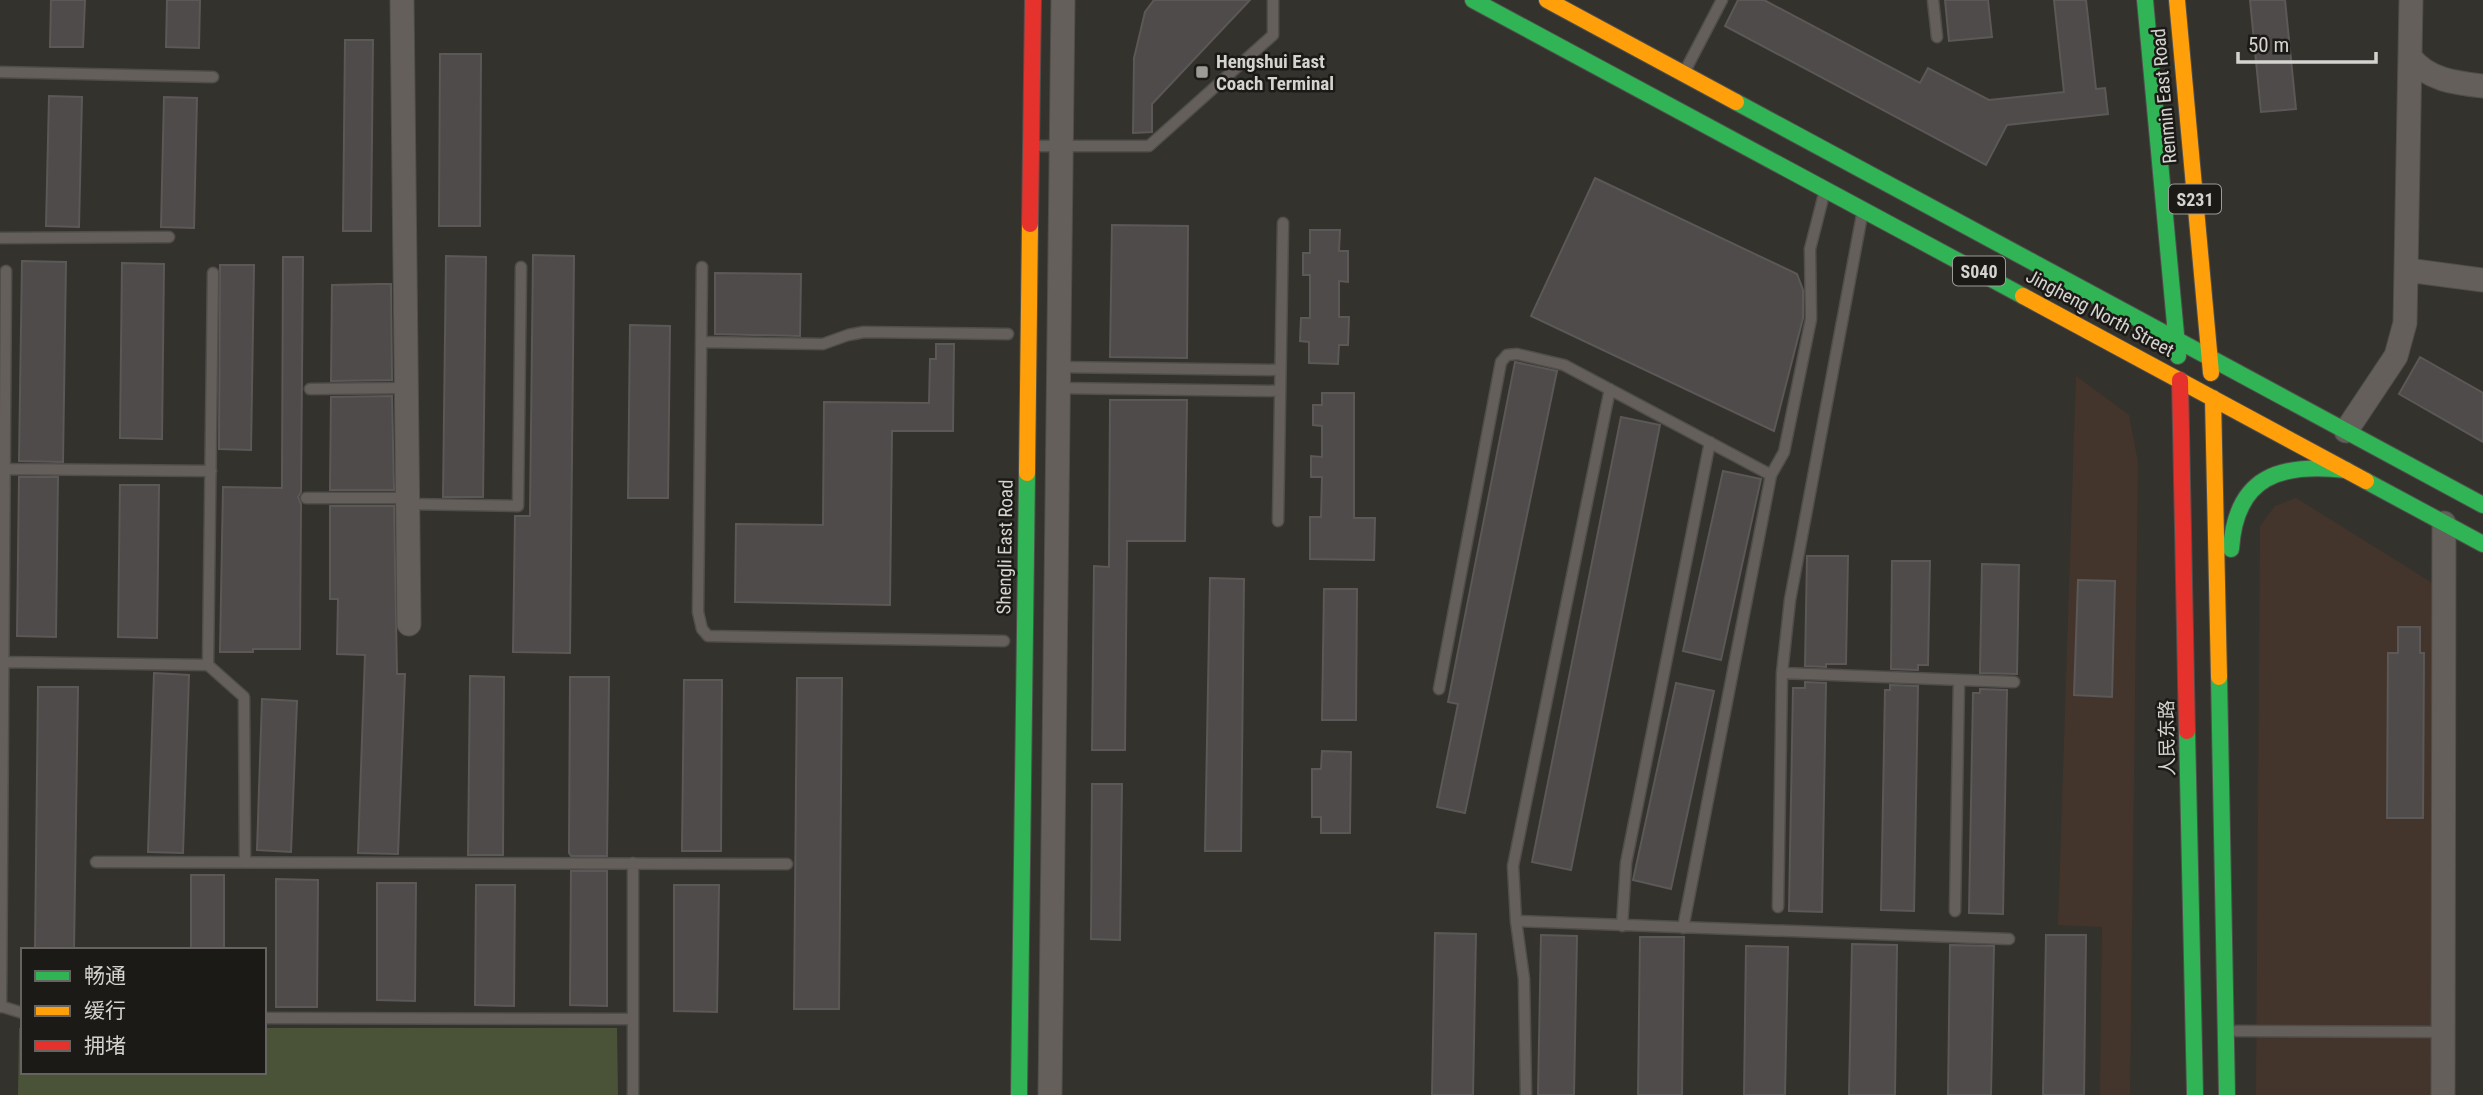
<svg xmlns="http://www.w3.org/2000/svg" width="2483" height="1095" font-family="'Roboto Condensed','Noto Sans SC',sans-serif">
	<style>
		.industrial { fill: #44352c }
		.green { fill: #4a5238 }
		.building { fill: #4e4b4a; stroke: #5b5857; stroke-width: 2 }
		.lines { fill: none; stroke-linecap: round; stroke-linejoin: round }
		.lane-casing { stroke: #4f4e4b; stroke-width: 13 }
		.street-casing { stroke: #4f4e4b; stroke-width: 25 }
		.fast-casing { stroke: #4f4e4b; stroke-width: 18 }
		.slow-casing { stroke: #4f4e4b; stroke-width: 18 }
		.jam-casing { stroke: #4f4e4b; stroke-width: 18 }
		.lane { stroke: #655f5b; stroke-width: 10 }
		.street { stroke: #655f5b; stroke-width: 23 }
		.fast { stroke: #30b455; stroke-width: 16 }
		.slow { stroke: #ff9f0a; stroke-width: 16 }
		.jam { stroke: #e5322d; stroke-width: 16 }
		.poi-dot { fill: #9c9b96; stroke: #1b1a17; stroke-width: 2.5 }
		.labels { text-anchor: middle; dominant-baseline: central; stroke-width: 5; stroke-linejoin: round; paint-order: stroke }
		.shield { fill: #1b1a17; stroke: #9c9c98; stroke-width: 2 }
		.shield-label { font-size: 18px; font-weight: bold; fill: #d4d3cf }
		.poi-label { font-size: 19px; font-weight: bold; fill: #d4d3cf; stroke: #1b1a17; text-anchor: start }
		.street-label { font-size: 19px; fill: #d4d3cf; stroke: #1b1a17 }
	</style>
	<rect width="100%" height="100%" fill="#33322d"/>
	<path class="industrial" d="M2076,376l53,39 9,47 -8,633h-30l2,-168 -44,-2z
		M2296,498l138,86v511h-178l4,-569 15,-20z"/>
	<path class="green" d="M19,1028h4v44h241v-44h353l1,67h-600z"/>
	<path class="building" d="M51,0h34l-2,47h-33z
		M167,0h33l-1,48 -33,-1z
		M1154,0h96l-98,104v28l-19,1 1,-75 11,-46z
		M1738,0h26l156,83 8,-15 61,32 75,-8 -10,-92h32l10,89 9,-1 3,26 -101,11 -21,40 -261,-139z
		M1945,0h43l4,37 -43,4z
		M2250,0h35l11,109 -35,3z
		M345,40h28l-2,191h-28z
		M440,54h41l-1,172h-41z
		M49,96l33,1 -3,130 -33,-1z
		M164,97l33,1 -3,130 -33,-1z
		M1595,178l202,96 6,16v28l-29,113 -243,-115z
		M1112,225l76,1 -1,132 -77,-1z
		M1310,230h30l-1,21h9v31l-9,-1v36h10l-1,28h-9l-1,19 -29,-1v-21l-9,-1 1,-23h9v-43h-7v-22h7z
		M533,255l41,1 -4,397 -57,-1 2,-136h15z
		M446,256l40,1 -3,240h-40z
		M283,257h20l-2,235 -3,5 3,7 -1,145h-47v3h-33l3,-165 59,1z
		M22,261l44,1 -3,200 -44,-1z
		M122,263l42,1 -2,175 -42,-1z
		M220,265h34l-3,185 -32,-1z
		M715,273l86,1 -1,62 -85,-2z
		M379,284h12l1,96 -61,1 1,-96z
		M630,325l40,1 -2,172h-40z
		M936,344h18l-1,87h-61l-2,174 -155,-3 1,-78 87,1 1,-123 105,1 1,-44h6z
		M2420,357l63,36v49l-84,-48z
		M1515,362l42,9 -92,442 -28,-6 21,-103 -10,-2z
		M1322,393h32v125h21l-1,42 -64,-1v-42h11l1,-40h-11v-21l11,1v-31l-9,-1v-20h9z
		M392,396l2,94h-64l1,-93z
		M1110,400h77l-2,141h-58l-2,209h-33l2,-184 15,1z
		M1621,417l39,8 -89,445 -39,-8z
		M1723,471l38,8 -40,181 -38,-9z
		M19,477h39l-2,160 -39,-1z
		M120,485h39l-2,153 -39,-1z
		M330,506h64l3,168h8l-7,180 -40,-1 7,-198 -28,-1 1,-55h-8z
		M1807,556h41l-2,108h-20v3l-21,-1z
		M1892,561h38l-2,104h-10v5l-27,-1z
		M1982,564l37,1 -2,109 -37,-1z
		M1210,578l34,1 -3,272h-36z
		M2078,580l37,1 -3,116 -38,-2z
		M1324,589h33l-1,131h-34z
		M2398,627h22v26h4l-1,165h-36l1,-165h10z
		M154,673l35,2 -6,178 -35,-1z
		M470,676l34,1 -1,178h-35z
		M570,677h39l-2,179h-36l-2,-3z
		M797,678h45l-3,331h-45z
		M684,680h38l-1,171h-39z
		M1805,682l21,1 -4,229 -33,-1 4,-223h12z
		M1676,683l38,8 -43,198 -38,-9z
		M1890,685l28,1 -4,225 -33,-1 4,-220h5z
		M38,687h40l-4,263h-39z
		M1980,689l27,1 -4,224 -34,-1 4,-220h7z
		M262,699l35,2 -6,151 -34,-2z
		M1322,751l29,1 -1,81h-29v-16h-9v-48h9z
		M1092,784h30l-2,156 -29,-1z
		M571,871h36v135l-37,-1z
		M191,875h33v75h-33z
		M276,879l42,1 -1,127h-41z
		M377,883h39l-1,118 -38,-1z
		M476,885h39l-1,121 -39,-1z
		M674,885h45l-2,127 -43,-1z
		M1435,933l41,1 -3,161h-41z
		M1541,935l36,1 -3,159h-36z
		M2046,935h40l-2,160h-41z
		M1640,937h44l-2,158h-44z
		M1852,944l45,1 -2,150h-46z
		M1950,945l44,1 -3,149h-43z
		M1746,946l42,1 -3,148h-41z"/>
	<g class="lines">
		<defs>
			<path id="lane" d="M1933,0l4,37
				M1686,69l36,-69
				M0,72l213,5
				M1035,146h114l124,-111v-35
				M0,238l169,-1
				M702,267l-4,345 4,17 6,7 296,5
				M701,342l122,2 25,-9 16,-3 144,2
				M1058,367l222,3
				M1058,388l222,3
				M310,389l96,-1
				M4,469l207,2
				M306,498h102
				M408,504l110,2 3,-239
				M1278,521l5,-298
				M3,662l205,3 5,-392
				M208,665l36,32 1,165
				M1782,673l232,9
				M1439,689l62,-327 6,-7 10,-1 47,11 207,110
				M96,862l691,2
				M1778,907l4,-234 8,-73 72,-385
				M1955,911l4,-231
				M1516,921l493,18
				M1622,926l4,-63 84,-421
				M1683,928l88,-453 13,-23 27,-133 -1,-70 14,-55
				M0,1006l23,7
				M1,1007l5,-736
				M264,1018l369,1
				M2236,1031l208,1
				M1526,1094l-2,-115 -8,-58 -3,-55 97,-477
				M633,1095v-232"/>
			<path id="street" d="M402,0l7,624
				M2410,57c18,23 45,26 73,29
				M2407,270l76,10
				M2346,431l50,-75 9,-33 6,-323
				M1050,1095l13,-1095
				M2443,1095l1,-572"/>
			<path id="fast" d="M1473,0l550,296
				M2145,0l33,356
				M1736,102l747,403
				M2366,481l117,63
				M2231,549c5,-74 50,-86 115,-79
				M2219,677l8,418
				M2187,731l8,364
				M1019,1095l8,-622"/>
			<path id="slow" d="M1547,0l189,102
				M2177,0l34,373
				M2023,296l343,185
				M2213,398l6,279
				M1027,473l3,-249"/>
			<path id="jam" d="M1030,224l3,-224
				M2180,380l7,351"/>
		</defs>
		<use href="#lane" class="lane-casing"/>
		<use href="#street" class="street-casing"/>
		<use href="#fast" class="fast-casing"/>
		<use href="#slow" class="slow-casing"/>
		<use href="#jam" class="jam-casing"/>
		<use href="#lane" class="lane"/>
		<use href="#street" class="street"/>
		<use href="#fast" class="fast"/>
		<use href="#slow" class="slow"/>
		<use href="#jam" class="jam"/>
	</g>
	<rect class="poi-dot" x="1195" y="65" width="14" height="14" rx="3.5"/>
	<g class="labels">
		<g class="shield">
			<rect x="2169" y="184.5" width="52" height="29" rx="5"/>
			<rect x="1953" y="256.5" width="52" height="29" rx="5"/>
		</g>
		<g class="shield-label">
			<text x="2195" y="199">S231</text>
			<text x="1979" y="271">S040</text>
		</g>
		<g class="poi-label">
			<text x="1216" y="61">Hengshui East<tspan x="1216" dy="22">Coach Terminal</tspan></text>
		</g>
		<g class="street-label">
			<text transform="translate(2164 96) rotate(-95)">Renmin East Road</text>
			<text transform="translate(2100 313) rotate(28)">Jingheng North Street</text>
			<text transform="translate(1005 547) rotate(-89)">Shengli East Road</text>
			<text transform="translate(2167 738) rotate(-91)">人民东路</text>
		</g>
	</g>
	<rect x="21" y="948" width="245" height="126" fill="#1b1a17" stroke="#656461" stroke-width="2"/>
	<rect x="35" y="971" width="35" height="10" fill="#30b455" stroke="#656461" stroke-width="2"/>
	<text x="84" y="983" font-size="21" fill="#d4d3cf">畅通</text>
	<rect x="35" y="1006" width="35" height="10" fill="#ff9f0a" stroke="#656461" stroke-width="2"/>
	<text x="84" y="1018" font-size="21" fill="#d4d3cf">缓行</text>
	<rect x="35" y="1041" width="35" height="10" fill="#e5322d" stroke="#656461" stroke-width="2"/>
	<text x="84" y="1053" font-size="21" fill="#d4d3cf">拥堵</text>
	<path d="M2238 52v10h138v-10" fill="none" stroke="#d4d3cf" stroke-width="3.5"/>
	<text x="2248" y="52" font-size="21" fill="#d4d3cf" stroke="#1b1a17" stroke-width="5" paint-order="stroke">50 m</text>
</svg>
